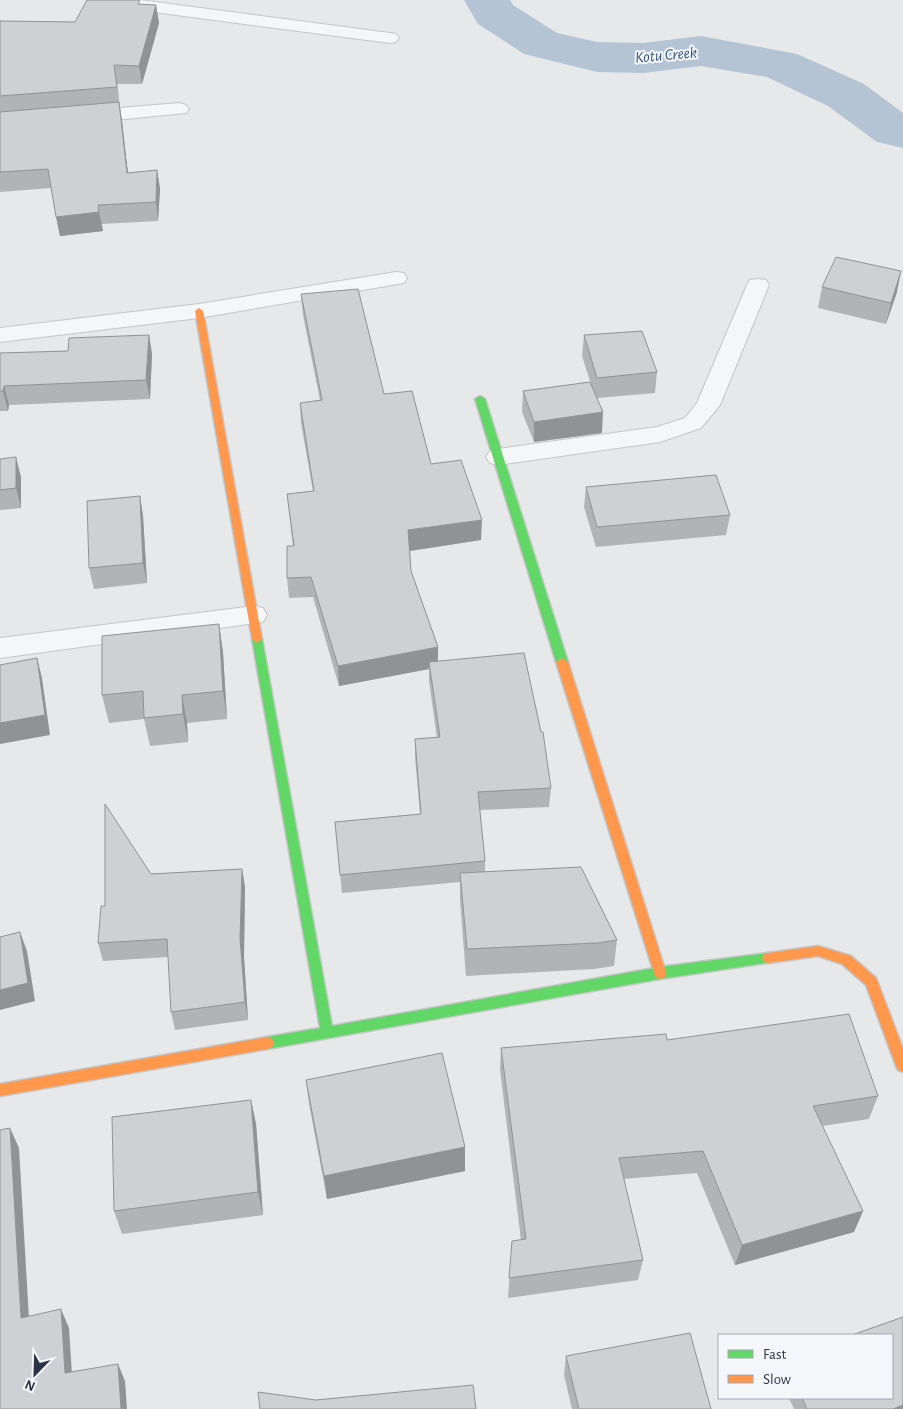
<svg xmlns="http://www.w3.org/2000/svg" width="903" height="1409" font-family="'Alegreya Sans',sans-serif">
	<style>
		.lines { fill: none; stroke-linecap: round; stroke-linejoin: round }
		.river { fill: #b4c4d5; fill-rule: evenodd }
		.street-casing { stroke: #c4c6c8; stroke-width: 2 }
		.fast-casing { stroke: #c4c6c8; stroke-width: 3 }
		.slow-casing { stroke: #c4c6c8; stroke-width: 3 }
		.street { fill: #f5f6f7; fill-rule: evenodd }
		.fast { fill: #63d668; fill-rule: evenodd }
		.slow { fill: #ff974d; fill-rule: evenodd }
		.wall { fill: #b1b3b5 }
		.shaded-wall { fill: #909294 }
		.building { fill: #ced0d3; stroke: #909294 }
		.labels { text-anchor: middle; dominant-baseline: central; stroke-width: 4; stroke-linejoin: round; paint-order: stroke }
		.far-water-label { font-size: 16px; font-style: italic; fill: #34527a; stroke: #f4f6f9 }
	</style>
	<rect width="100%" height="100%" fill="#e6e8ea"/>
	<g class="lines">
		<path class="river" d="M464,0h46l3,5 44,28 40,9 46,1 58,-7 96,18 67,30 39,29v35l-26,-6 -49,-36 -61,-29 -66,-11 -58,7 -46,-1 -73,-18 -46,-30z"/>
		<defs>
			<path id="street" d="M91,0h49l250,33 6,1 3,4 -3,4 -6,1 -290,-38 -6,-1z
				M179,103l7,2 3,4 -3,4 -102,10 -7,-2 -3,-4 3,-4 7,-2z
				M396,272l8,1 3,5 -3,5 -205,35 -199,24v-14l199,-24z
				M758,279l8,1 3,5 -49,120 -19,23 -41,14 -162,23 -8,-2 -4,-6 4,-6 8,-2 159,-22 28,-9 12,-15 50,-118 3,-5z
				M254,606l9,2 4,7 -4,7 -263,36v-20z"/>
			<path id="fast" d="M480,396l5,3 83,263 -2,3h-8l-2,-3 -81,-263z
				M257,635l5,4 70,387 328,-59 108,-14 4,1 2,4 -2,4 -112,17 -393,70 -5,-2 -2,-4 2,-4 5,-2 53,-9 -68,-389z"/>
			<path id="slow" d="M199,308l4,3 59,328 -5,4 -5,-4 -57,-328z
				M562,658l6,4 98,311 -1,4 -5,2 -5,-2 -1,-4 -98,-311z
				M818,946l33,10 25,22 27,71v23l-5,-2 -2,-4 -30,-81 -24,-21 -24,-8 -50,7 -4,-1 -2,-4 2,-4 4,-1z
				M267,1037l5,2 2,4 -2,4 -5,2 -267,47v-12z"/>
		</defs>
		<use href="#street" class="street-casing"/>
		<use href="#fast" class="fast-casing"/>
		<use href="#slow" class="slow-casing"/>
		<use href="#street" class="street"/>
		<use href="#fast" class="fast"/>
		<use href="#slow" class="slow"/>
	</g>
	<path class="wall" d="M141,4l15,1 3,18 -17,61h-25l11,89 29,-3 3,19 -2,32 -56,3 1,7 -43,5 -9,-48 -51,4v-171l75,1z
		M822,287l75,5 -11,32 -68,-16z
		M301,294l83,100 97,146 -71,11 1,20 27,76v14l113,127 -2,19 -69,3 5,51v11l132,68 -3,26 -20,3 -128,7 -6,-76v-18l-118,11 -7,-71 85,-8 -5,-57v-18l22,-1 -8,-57v-12l-90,17 -26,-89 -24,1 -2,-20 6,-32 -6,-52 26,-3 -12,-68 -1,-20 20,-3 -17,-85z
		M149,335l3,19 -2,45 -141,6 -1,6h-8v-58l68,-2z
		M584,335l73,37 -2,21 -58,5 5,35 -68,9 -12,-30 1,-21 69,-4 -10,-31z
		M0,459l21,18v31l-21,2z
		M586,487l144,28 -4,20 -130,12 -12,-40z
		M140,496l3,20 4,67 -53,6 -5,-21z
		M219,624l4,29 4,66 -40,4 1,19 -38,4 -6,-27 -35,4 -7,-28z
		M242,869l3,18 -1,70 4,63 -73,10 -4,-18 -3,-55 -65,4 -5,-18 7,-37 46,-32z
		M667,1040l211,56 -9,23 -47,7 41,85 -9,21 -119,33 -38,-92 -74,6 20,81 -5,20 -130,18 4,-57 9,-1 -21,-170 1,-22z
		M306,1080l159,91 -138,28 -18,-95z
		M251,1100l5,24 7,91 -141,19 -8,-23z
		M566,1356l145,53h-139l-8,-34z
		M789,1398h103l11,11h-109z"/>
	<path class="shaded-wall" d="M156,5l3,18 -17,61 -3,-18z
		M114,65l3,19 3,22 -3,-19z
		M119,102l3,18 8,72 -3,-19z
		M157,170l3,19 -2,32 -2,-19z
		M99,212l4,19 -43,5 -4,-19z
		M901,271l-4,21 -11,32 5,-21z
		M149,335l3,19 -2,45 -4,-19z
		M4,386l5,19 -1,6 -5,-20z
		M603,412l-1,21 -68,9v-20z
		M16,457l5,20v31l-5,-20z
		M140,496l3,20 4,67 -4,-20z
		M482,520l-1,20 -72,11 -1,-21z
		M219,624l4,29 4,66 -4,-28z
		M438,647v20l-9,-5v7l-90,17 -1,-20z
		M37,658l5,20 8,57 -50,9v-21z
		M182,695l5,28 1,19 -5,-28z
		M242,869l3,18 -1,70 4,63 -3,-18 -5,-63z
		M20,932l7,19 8,50 -35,9v-20z
		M251,1100l5,24 7,91 -5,-23z
		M10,1128l9,20 11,188 -9,-18z
		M465,1147v24l-138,28 -3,-23z
		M863,1211l-9,21 -119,33 7,-20z
		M61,1309l8,19 4,62 -8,-17z
		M118,1364l7,17 2,28h-6z
		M903,1405v4h-10z"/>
	<path class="building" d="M87,0h53l-2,4 18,1 -17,61 -25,-1 3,22 -117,9v-75l75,1z
		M119,102l8,71 30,-3 -1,32 -58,3 1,7 -43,5 -8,-48 -48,3v-60z
		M836,257l65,14 -10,32 -69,-16z
		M358,289l26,105 28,-3 19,73 30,-4 21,60 -74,10 3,41 27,76 -100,19 -27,-89 -24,1v-32h7l-7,-52 27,-3 -14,-88 22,-3 -21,-106z
		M642,331l15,41 -60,6 -13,-43z
		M149,335l-3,45 -142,6 -1,5h-3v-38l68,-2 1,-13z
		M590,382l13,30 -69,10 -11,-31z
		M16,457v31l-16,2v-31z
		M716,475l14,40 -133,12 -11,-40z
		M140,496l3,67 -54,5 -2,-67z
		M219,624l4,67 -41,4 1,19 -39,4 -1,-27 -41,4v-59z
		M524,653l17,79h2l8,56 -73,4 7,69 -145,14 -5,-53 86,-8 -6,-75 25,-2 -11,-75z
		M37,658l8,57 -45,8v-58z
		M105,804l46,70 91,-5 -2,70 5,63 -74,10 -4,-73 -69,4 3,-37h4z
		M581,867l36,73 -20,3 -130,6 -7,-76z
		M20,932l8,51 -28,7v-53z
		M849,1014l29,82 -65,10 50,105 -121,34 -39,-94 -84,7 24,102 -134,18 3,-37 14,-2 -25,-191 165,-14 1,6z
		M442,1053l23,94 -141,29 -18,-96z
		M251,1100l7,92 -144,19 -2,-94z
		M10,1128l11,190 40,-9 4,64 53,-9 3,45h-121v-279z
		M903,1317v88l-10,4h-86l-5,-11h90v-63h-40z
		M690,1333l21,76h-132l-13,-53z
		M473,1385l3,24h-216l-2,-17 58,8z"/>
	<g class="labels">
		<g class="far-water-label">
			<text transform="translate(666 55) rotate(-5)">Kotu Creek</text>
		</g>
	</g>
	<rect x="718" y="1334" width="175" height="65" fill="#f4f6f9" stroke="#a4a8b1"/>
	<rect x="728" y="1350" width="25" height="8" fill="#63d668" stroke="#a4a8b1"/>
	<text x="763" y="1359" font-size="15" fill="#2b3445">Fast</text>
	<rect x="728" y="1375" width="25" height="8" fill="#ff974d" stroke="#a4a8b1"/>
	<text x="763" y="1384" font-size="15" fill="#2b3445">Slow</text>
	<g transform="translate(35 1374) rotate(203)" stroke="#f4f6f9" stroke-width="4" paint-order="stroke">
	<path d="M0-4L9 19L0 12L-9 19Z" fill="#2b3445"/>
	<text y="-8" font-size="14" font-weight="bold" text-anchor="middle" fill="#2b3445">N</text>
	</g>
</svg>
